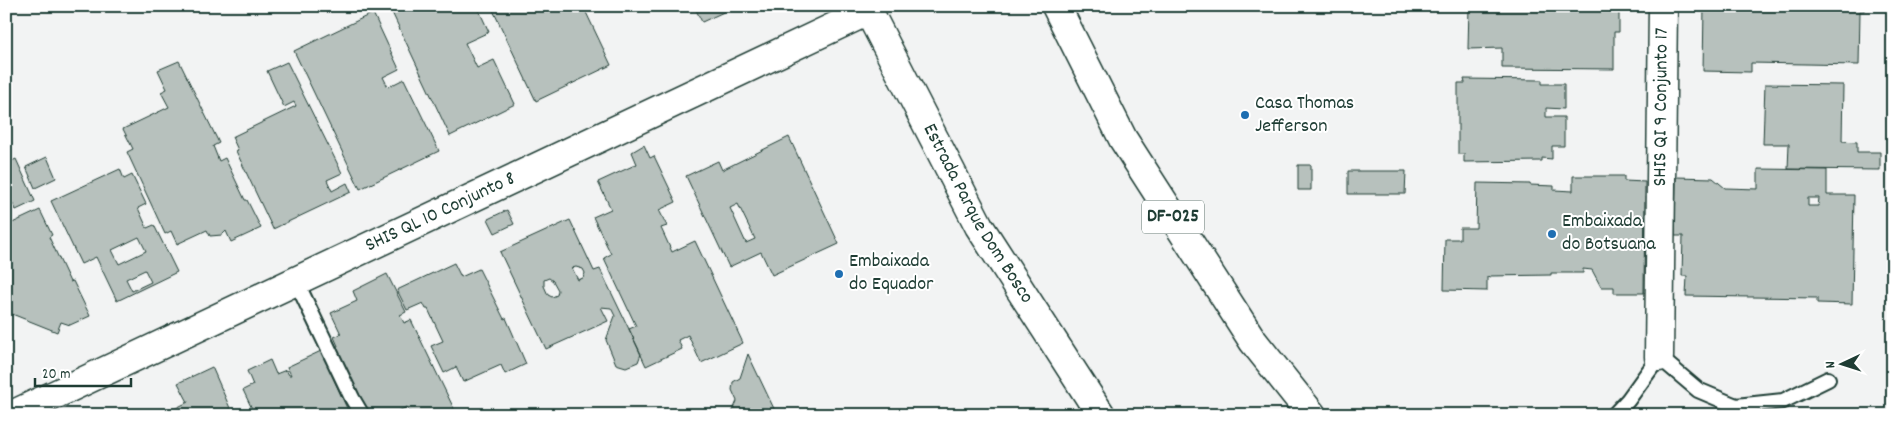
<svg xmlns="http://www.w3.org/2000/svg" width="1899" height="421" font-family="Dekko,sans-serif">
	<style>
		.building { fill: #b7c1bd; stroke: #1f3d34; fill-rule: evenodd }
		.lines { fill: none; stroke-linecap: round; stroke-linejoin: round }
		.service-casing { stroke: #1f3d34; stroke-width: 18 }
		.minor-casing { stroke: #1f3d34; stroke-width: 31 }
		.primary-casing { stroke: #1f3d34; stroke-width: 31 }
		.service { stroke: #fff; stroke-width: 14 }
		.minor { stroke: #fff; stroke-width: 28 }
		.primary { stroke: #fff; stroke-width: 28 }
		.poi-dot { fill: #1f6fb2; stroke: #fff; stroke-width: 2 }
		.labels { text-anchor: middle; dominant-baseline: central; stroke-width: 4; stroke-linejoin: round; paint-order: stroke }
		.shield { fill: #fff; stroke: #627771; stroke-width: 1 }
		.shield-label { font-size: 19px; font-weight: bold; fill: #1f3d34 }
		.poi-label { font-size: 20px; fill: #1f3d34; stroke: #fff; text-anchor: start }
		.street-label { font-size: 20px; fill: #1f3d34; stroke: #fff }
	</style>
	<rect width="100%" height="100%" fill="#f2f3f3"/>
	<filter id="ink" filterUnits="userSpaceOnUse"><feTurbulence type="fractalNoise" baseFrequency=".02" numOctaves="2"/><feDisplacementMap in="SourceGraphic" scale="10" xChannelSelector="R" yChannelSelector="G"/><feConvolveMatrix kernelMatrix="1 2 1 2 8 2 1 2 1" color-interpolation-filters="sRGB"/></filter>
	<g filter="url(#ink)">
		<path class="building" d="M389,6h88l12,26 -24,11 12,25 17,-8 21,44 -65,32z
			M491,6h92l28,59 -75,36z
			M694,6h32l2,4 -26,12z
			M1469,6h150v26h-5v37l-112,-1v-20l-34,1z
			M1704,6h160v5h-4l-1,54 -108,-2v9l-48,-1z
			M373,13l26,56 -16,8 5,10 16,-8 35,72 -79,38 -66,-138z
			M179,61l40,82 -6,3 6,15 6,-3 20,42h2l14,28 -30,14 -5,-11 -4,4 -12,1 -3,-6 -30,14 -6,-13 -6,3 -38,-82 6,-3 -10,-20 46,-22 -8,-15 6,-3 -9,-19z
			M287,62l55,111 -15,7 5,11 15,-8 4,9 -78,37 -37,-78 2,-1 -6,-13 64,-31 -2,-4 -10,5 -17,-36z
			M1464,79l78,1v4h22v25l-18,-1v9h18v29h-12v13l-10,-1v3l-78,1v-8h-6v-71h7z
			M1765,84l78,1 -1,56 15,1v10h23v18l-92,-1 1,-25h-26z
			M789,137l50,107 -67,31 -11,-23 -32,15 -43,-91 32,-15 4,9zM738,204l17,35 -9,4 -16,-35z
			M644,145l6,13 4,-2 22,46 -17,8 8,16 -6,2 11,24 23,-11 48,102 -42,20 -13,-28 -10,5 4,9 -36,17 -17,-37 7,-3 -32,-68 7,-4 -18,-37 18,-8 -13,-27 39,-18 -5,-12z
			M47,157l9,21 -21,10 -9,-21z
			M16,159l19,42 -19,9 -10,-20v-26z
			M1298,165h13v25h-13z
			M120,169l4,10 8,-4 14,29 -8,4 9,20 7,-3 23,47 -60,29 -21,-44 -15,7 -30,-63zM139,237l7,14 -27,13 -7,-14zM145,270l6,12 -19,9 -6,-12z
			M1758,169l69,1v25h27l-2,109 -35,-1v-5l-131,-2 1,-20h-5l1,-40h-8l1,-59 37,1 12,10 33,1zM1808,198h11l-1,8h-10z
			M1348,171h58l-1,23h-57z
			M1573,176h51v5l21,1 -1,111h-30v-6h-13l-9,-17 -9,-1v4h-32v2l-61,1v2l-3,-1v14l-43,-1 1,-51h15v-11h16l1,-45 53,1v1l24,1v4l19,1z
			M40,210l12,25 -3,2 21,45 3,-1 17,35 -20,9 -9,-3 -4,10 -45,-18 -6,3v-91z
			M507,210l7,14 -19,9 -7,-14z
			M570,220l24,51 6,-2 41,85 -3,8 -12,5 -10,-3 -10,-24 9,-24 -4,-8 -10,-1 7,14 -62,28 -46,-97zM576,267l7,2 2,4 -2,5 -5,2 -6,-12zM549,278l4,3 5,9 -1,5 -5,2 -4,-2 -4,-9v-6z
			M454,263l7,14 18,-8 25,50 2,-1 20,46 -21,10 -4,-9 -38,17 -7,-15 -12,6 -13,-27 12,-5 -15,-32h-2l-3,-6 -16,7 -10,-20z
			M387,274l19,38 -6,3 4,8 7,-3 46,95h-46l-4,-8 -17,8h-26l-32,-66 6,-3 -4,-9 7,-3 -10,-21 26,-12 -4,-10z
			M321,351l29,64h-95l-12,-25 10,-5 -6,-14 23,-11 6,14 10,-4 3,5h2l-4,-8z
			M748,354l29,61h-46l6,-14 -5,-11 1,-8 7,-4z
			M212,367l21,48h-71l26,-13 -10,-19z"/>
		<g class="lines">
			<defs>
				<path id="service" d="M296,281l56,117 10,17
					M1614,415l14,-15 31,-43 39,33 38,16 47,-5 45,-22"/>
				<g id="minor">
					<path id="s1" d="M1659,357l4,-351"/>
					<path id="s2" d="M12,415l856,-404"/>
				</g>
				<g id="primary">
					<path id="s3" d="M866,6l113,220 122,189"/>
					<path d="M1056,6l67,133 130,202 59,74"/>
				</g>
			</defs>
			<use href="#service" class="service-casing"/>
			<use href="#minor" class="minor-casing"/>
			<use href="#primary" class="primary-casing"/>
			<use href="#service" class="service"/>
			<use href="#minor" class="minor"/>
			<use href="#primary" class="primary"/>
		</g>
	</g>
	<g class="poi-dot">
		<circle cx="1245" cy="115" r="5"/>
		<circle cx="1552" cy="234" r="5"/>
		<circle cx="839" cy="274" r="5"/>
	</g>
	<g class="labels">
		<rect class="shield" x="1142" y="200.5" width="62" height="33" rx="4"/>
		<g class="shield-label">
			<text x="1173" y="217">DF-025</text>
		</g>
		<g class="poi-label">
			<text x="1255" y="104">Casa Thomas<tspan x="1255" dy="23">Jefferson</tspan></text>
			<text x="1562" y="222">Embaixada<tspan x="1562" dy="23">do Botsuana</tspan></text>
			<text x="849" y="262">Embaixada<tspan x="849" dy="23">do Equador</tspan></text>
		</g>
		<g class="street-label">
			<text stroke="none"><textPath href="#s1" startOffset="250">SHIS QI 9 Conjunto 17</textPath></text>
			<text stroke="none"><textPath href="#s2" startOffset="474">SHIS QL 10 Conjunto 8</textPath></text>
			<text stroke="none"><textPath href="#s3" startOffset="236">Estrada Parque Dom Bosco</textPath></text>
		</g>
	</g>
	<rect width="1899" height="421" fill="none" stroke="#fff" stroke-width="25"/>
	<rect x="12" y="12" width="1874" height="396" fill="none" stroke="#1f3d34" stroke-width="2" filter="url(#ink)"/>
	<g transform="translate(1842 364) rotate(266)" stroke="#ffffff" stroke-width="4" paint-order="stroke">
	<path d="M0-4L9 19L0 12L-9 19Z" fill="#1f3d34"/>
	<text y="-8" font-size="14" font-weight="bold" text-anchor="middle" fill="#1f3d34">N</text>
	</g>
	<path d="M35 378v8h96v-8" fill="none" stroke="#1f3d34" stroke-width="2.5"/>
	<text x="42" y="378" font-size="15" fill="#1f3d34" stroke="#ffffff" stroke-width="4" paint-order="stroke">20 m</text>
</svg>
